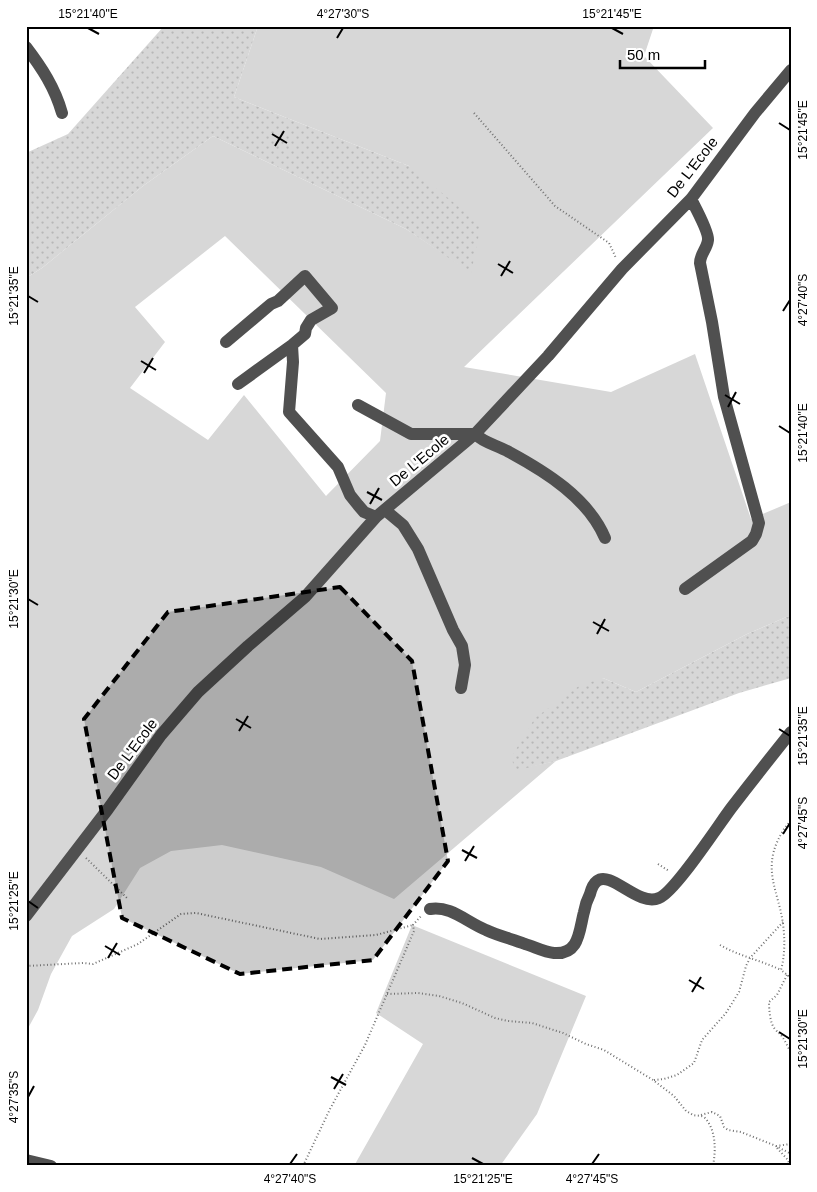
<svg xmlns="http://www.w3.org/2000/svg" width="817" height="1192" font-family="Arial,sans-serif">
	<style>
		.grass { fill: #d7d7d7; fill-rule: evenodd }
		.garden { fill: url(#garden-dots) }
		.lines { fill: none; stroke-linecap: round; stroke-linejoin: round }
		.path { stroke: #727272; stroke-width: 2; stroke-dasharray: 1 2.5; stroke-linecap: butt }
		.minor { stroke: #505050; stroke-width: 12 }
		.marked { fill: #000; fill-opacity: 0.2; stroke: #000; stroke-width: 4; stroke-dasharray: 10 6; stroke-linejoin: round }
		.ticks { fill: none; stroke: #000; stroke-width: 2 }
		.labels { text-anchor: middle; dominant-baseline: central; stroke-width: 5; stroke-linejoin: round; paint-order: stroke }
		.street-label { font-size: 15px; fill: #000; stroke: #fff }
		.neatline { fill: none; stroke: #000; stroke-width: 2 }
		.ticks-label { font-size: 12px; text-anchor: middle; fill: #000 }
	</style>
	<defs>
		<pattern id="garden-dots" width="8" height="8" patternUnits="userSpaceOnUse" patternTransform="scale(1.25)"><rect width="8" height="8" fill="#d7d7d7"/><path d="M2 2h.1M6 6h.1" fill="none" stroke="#b7b7b7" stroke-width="1.8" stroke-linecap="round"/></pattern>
	</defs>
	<rect width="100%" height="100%" fill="#fff"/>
	<path class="grass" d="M258,26h396l-10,30 69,72 -249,239 147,25 84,-38 56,165 40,-17v113l-44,19 -111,58 -33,-14 -89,92 42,-9 -162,138 -73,-32 -99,-22 -51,6 -31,17 -26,41 -42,27 -21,38 -13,36 -12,22v-754l16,-10 101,-82 70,-50 193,93 65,43 -62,-106 -175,-69zM225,236l161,157 -6,48 -54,55 -82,-101 -36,45 -78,-52 35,-46 -30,-35z
		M412,925l174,71 -49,118 -37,52h-146l69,-122 -47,-31z"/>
	<path class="garden" d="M164,26h94l-24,71 175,69 72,59 -10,48 -65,-44 -193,-93 -70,50 -101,82 -16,10v-125l42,-19z
		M791,615v63l-52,15 -183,68 -42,10 -2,-15 23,-38 44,-32 24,-8 33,14 111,-58z"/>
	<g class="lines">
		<path class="path" d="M474,113l81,93 54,37 7,15
			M791,821c-6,5 -10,13 -13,19 -15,32 1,53 5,84 2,15 2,31 -2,46l10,8
			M86,858l42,41
			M658,864l11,7
			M720,945c19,11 40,15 61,25
			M26,966l57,-3 10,1 45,-20 43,-30 15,-1 124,26 56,-4 37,-10
			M787,975l-10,20 -8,7c0,7 1,22 6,27 3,4 6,5 8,9 3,4 5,10 8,14
			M387,994l31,-1 21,3 23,7 33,15 13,3 24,2 31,10 23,11 18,6 49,30 21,16 12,15 7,4c4,1 9,0 12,3 11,12 11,32 8,48
			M654,1080l10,-1 13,-4 17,-12 8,-23 24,-27 13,-21 7,-26 4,-8 33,-36
			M701,1115l11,-3 8,4 4,11 4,3 13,2 35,14 15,8
			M776,1146l15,-2
			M777,1148l11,12 2,6
			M303,1166l27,-57 35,-64 49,-114 -1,-6 8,-9"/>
		<path class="minor" d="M26,47c16,21 29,41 36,66
			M226,342l45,-38 7,-3 27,-25 27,32 -21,12 -5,8 -1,6 -13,11 -54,39
			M292,345l1,17 -4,50 49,55 12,28 8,10 6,7 12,5
			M358,405l53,29h64c9,9 22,11 34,18 37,20 79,46 96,86
			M385,510l18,15 15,24 35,81 9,16 3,19 -4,23
			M685,589l67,-48 4,-7 3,-11 -35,-126 -12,-75 -12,-59c0,-9 7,-14 8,-23 1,-8 -13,-33 -17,-41
			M430,909c20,-4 38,14 56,21 13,6 26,9 39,14 10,3 19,8 29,9 26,2 25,-23 30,-41 1,-6 3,-12 6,-18 1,-4 3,-10 7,-13 14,-11 41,26 62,17 16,-6 60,-74 73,-91 20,-26 39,-50 59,-75
			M26,916l82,-107 53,-74 37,-43 50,-46 57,-49 71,-80 99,-83 73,-78 74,-87 69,-70 64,-86 36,-43
			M26,1160l25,6"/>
	</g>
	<path class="marked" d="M340,587l72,74 36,200 -75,99 -133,14 -118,-56 -38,-199 84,-107z"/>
	<path class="ticks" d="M88,28l11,6M612,28l11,6M337,38l6,-10M779,123l11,7M272,134l15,9M275,146l9,-15M498,264l15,9M501,276l9,-15M28,296l10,6M783,311l7,-11M141,361l15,9M144,373l9,-15M725,395l15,9M728,407l8,-15M779,426l11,7M367,492l15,8M370,504l9,-16M28,599l10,6M593,622l16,9M597,634l8,-15M236,719l15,9M779,729l11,7M239,731l9,-15M783,834l7,-11M462,850l15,8M465,861l9,-15M28,901l10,7M105,946l15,9M108,958l9,-15M689,980l15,9M692,992l9,-15M779,1032l11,7M331,1077l15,8M334,1089l9,-15M28,1097l6,-11M472,1158l11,6M290,1164l7,-10M592,1164l7,-10"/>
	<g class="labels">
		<g class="street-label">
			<text transform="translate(692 167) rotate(-52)">De L'Ecole</text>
			<text transform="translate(419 460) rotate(-40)">De L'Ecole</text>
			<text transform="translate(132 749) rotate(-53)">De L'Ecole</text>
		</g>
	</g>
	<rect width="817" height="1192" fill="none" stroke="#ffffff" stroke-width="55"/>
	<path d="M620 60v8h85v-8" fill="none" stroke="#000000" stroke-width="2.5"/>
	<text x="627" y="60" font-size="15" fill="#000000" stroke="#ffffff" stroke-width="4" paint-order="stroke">50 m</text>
	<rect x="28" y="28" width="762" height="1136" class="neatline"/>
	<g class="ticks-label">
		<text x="88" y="18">15°21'40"E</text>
		<text x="343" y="18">4°27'30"S</text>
		<text x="612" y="18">15°21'45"E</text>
		<text transform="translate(803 130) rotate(-90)" y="4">15°21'45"E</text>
		<text transform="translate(14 296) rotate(-90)" y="4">15°21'35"E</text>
		<text transform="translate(803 300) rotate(-90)" y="4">4°27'40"S</text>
		<text transform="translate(803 433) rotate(-90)" y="4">15°21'40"E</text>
		<text transform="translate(14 599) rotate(-90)" y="4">15°21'30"E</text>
		<text transform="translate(803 736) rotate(-90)" y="4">15°21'35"E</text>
		<text transform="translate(803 823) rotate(-90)" y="4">4°27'45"S</text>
		<text transform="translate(14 901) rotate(-90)" y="4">15°21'25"E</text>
		<text transform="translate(803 1039) rotate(-90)" y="4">15°21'30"E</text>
		<text transform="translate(14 1097) rotate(-90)" y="4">4°27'35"S</text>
		<text x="290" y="1183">4°27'40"S</text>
		<text x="483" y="1183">15°21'25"E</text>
		<text x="592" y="1183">4°27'45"S</text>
	</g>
</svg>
